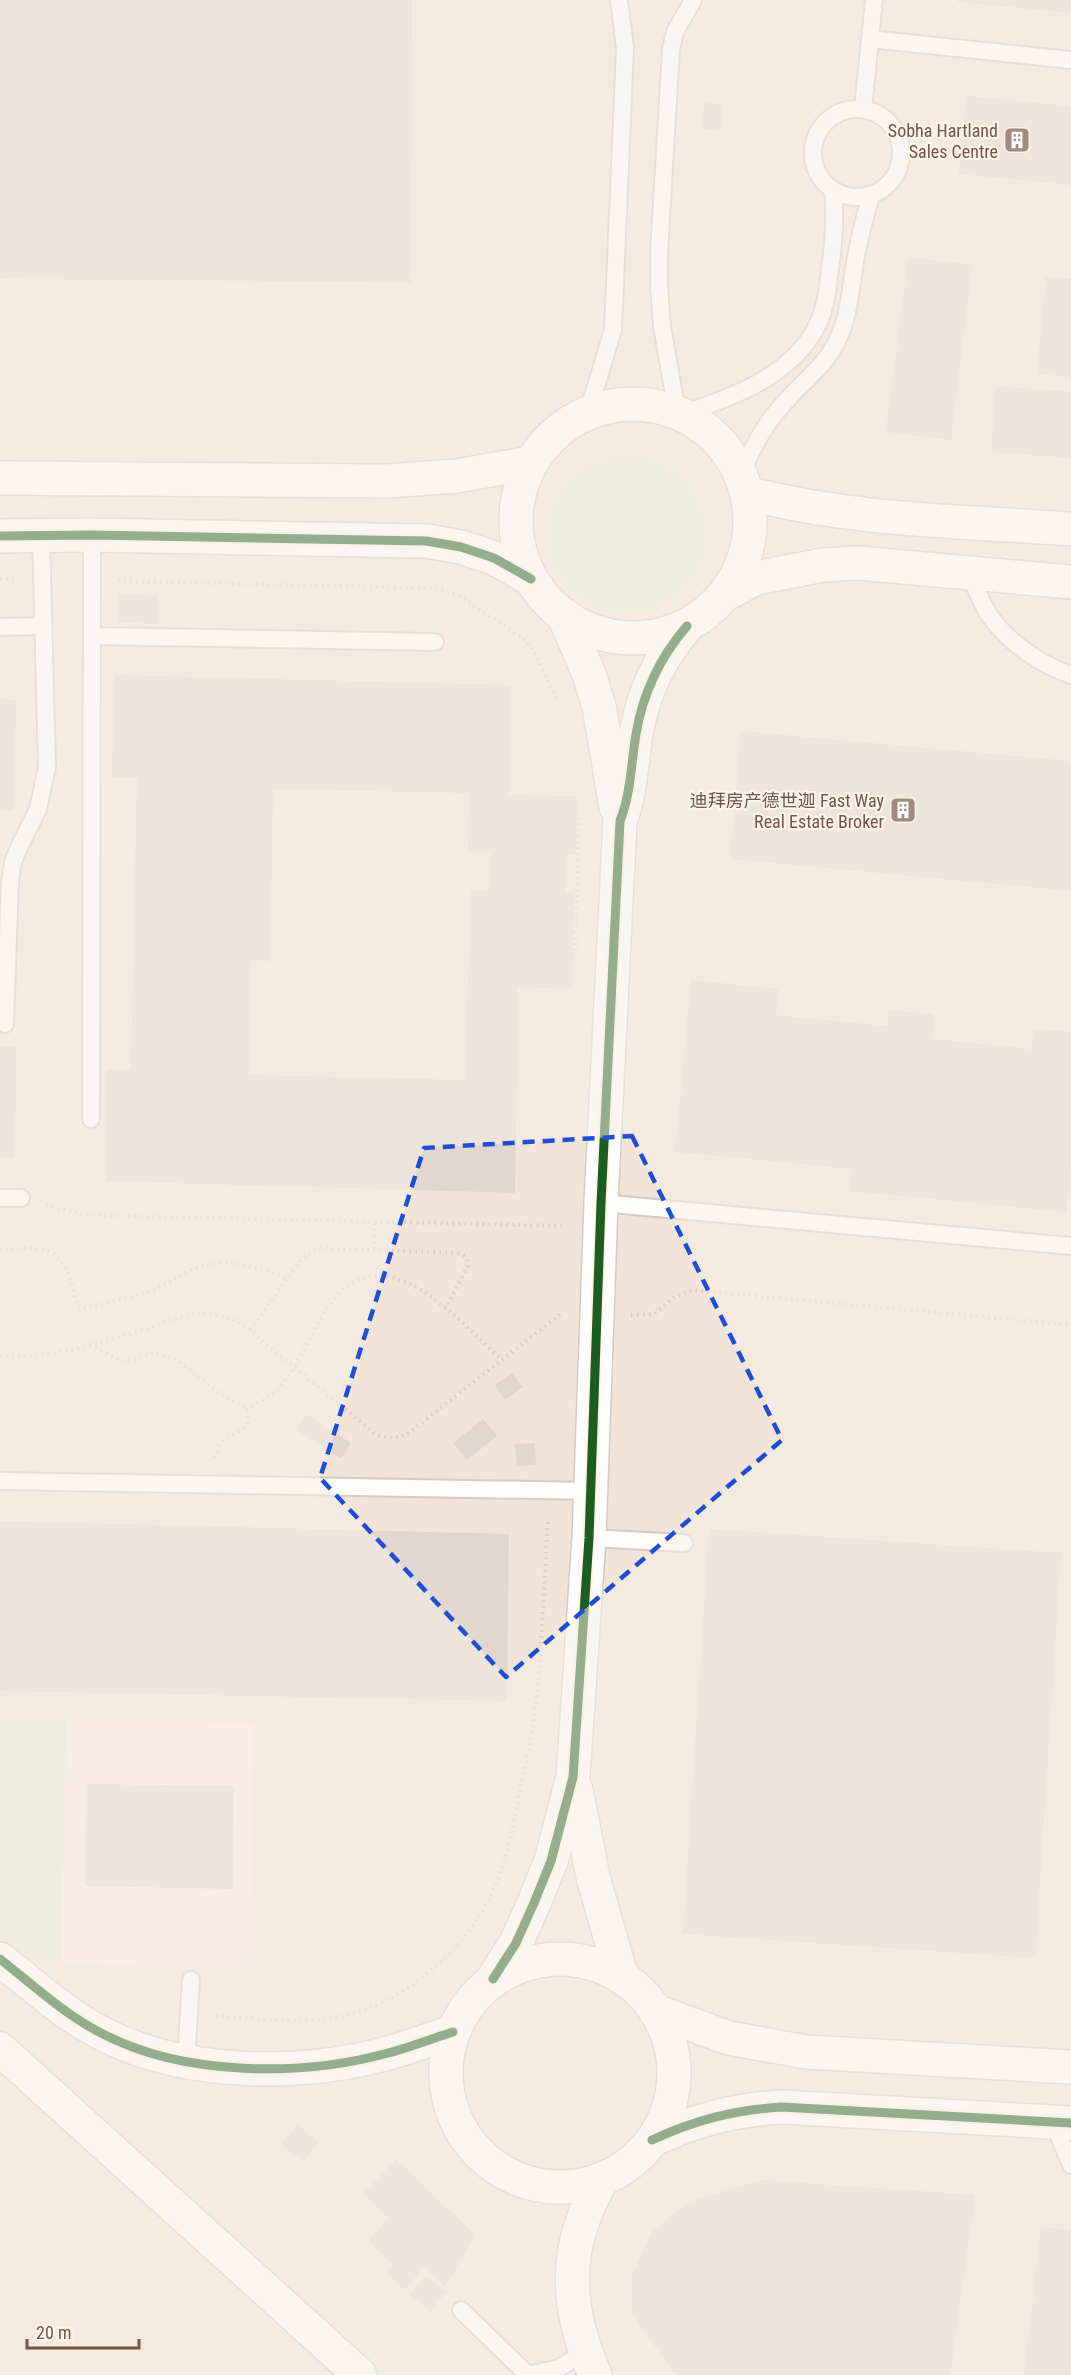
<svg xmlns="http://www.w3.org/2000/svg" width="1071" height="2375" font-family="'Roboto Condensed','Noto Sans SC',sans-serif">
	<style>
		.residential { fill: #f2e4d8 }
		.commercial { fill: #fae6de }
		.green { fill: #e3ecd2 }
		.building { fill: #e2d7cf; fill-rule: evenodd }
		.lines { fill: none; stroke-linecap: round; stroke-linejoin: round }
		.lane-casing { stroke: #d4cbc5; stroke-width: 20 }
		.street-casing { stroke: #d4cbc5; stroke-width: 36 }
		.secondary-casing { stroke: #d4cac4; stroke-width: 36 }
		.path { stroke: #d8cec9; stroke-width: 4; stroke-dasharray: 1.5 4.5; stroke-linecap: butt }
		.lane { stroke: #fefdfc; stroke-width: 16 }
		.street { stroke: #fefdfc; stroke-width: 33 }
		.secondary { stroke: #fefdfc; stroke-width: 33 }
		.cycleway-casing { stroke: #fff4e8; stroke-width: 13 }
		.cycleway { stroke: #1b5e20; stroke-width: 9 }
		.marked { fill: none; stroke: #1d4ed8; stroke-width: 4.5; stroke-dasharray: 12 8; stroke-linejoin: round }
		.labels { text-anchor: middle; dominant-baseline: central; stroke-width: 4.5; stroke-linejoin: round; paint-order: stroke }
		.poi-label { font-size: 18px; fill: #735548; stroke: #fff4e8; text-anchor: end }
	</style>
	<rect width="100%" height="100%" fill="#f6efe8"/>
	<path class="residential" d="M0,0h1071v2375h-1071z"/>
	<path class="commercial" d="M66,1718l188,5 -6,245 -26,2 -161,-7z"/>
	<path class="green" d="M549 534a78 78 0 1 1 156 0a78 78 0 1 1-156 0Z
		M0,1718h66l-5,245 -33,-3 -28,-25z"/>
	<path class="building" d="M0,0h412l-1,282 -411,-3z
		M958,0h113v13l-113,-11z
		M966,96l105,10v79l-112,-11z
		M704,103l19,1 -2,26 -19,-1z
		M908,257l64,8 -21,175 -65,-8z
		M1046,277l25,2v98l-34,-3z
		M996,386l75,6v66l-80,-6z
		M119,594l39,2 -1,28 -39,-2z
		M114,675l397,10 -2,110 68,1 -1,59 -10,-1v38l8,1 -2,96 -54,-2 -3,206 -409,-12 1,-111h24l6,-293h-25zM273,789l196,4 -1,59 22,1 -1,38h-18l-6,189 -216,-5 2,-115 19,1z
		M0,699l16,1 -2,111h-14z
		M741,731l330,30v130l-341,-32z
		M691,980l87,9 -2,26 112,11 1,-16 45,4 -2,25 100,10 2,-20 37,3v134l-5,46 -216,-21 2,-22 -177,-17z
		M0,1047h16l-1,111h-15z
		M512,1373l11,14 -18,13 -10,-15z
		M307,1414l44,29 -10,16 -44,-29z
		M483,1419l14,17 -30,24 -14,-17z
		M535,1443l1,22 -19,1 -2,-22z
		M0,1521l509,13 -2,167 -507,-10z
		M709,1529l352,24 -26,405 -352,-24z
		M86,1784l148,2 -1,103 -148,-3z
		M297,2125l22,17 -15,20 -23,-17z
		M396,2159l80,77 -31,50 -21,-18 -20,22 -18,-17 8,-8 -26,-24 21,-23 -26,-25z
		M763,2180l212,15 -25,180h-270l-8,-4 -40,-58v-37l19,-44 39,-31z
		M1041,2227l30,3v145h-47z
		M425,2276l21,16 -16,20 -20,-18z"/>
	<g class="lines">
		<defs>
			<path id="lane" d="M870,39l201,21
				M813 153a44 44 0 1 1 88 0a44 44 0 1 1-88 0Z
				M863,109l11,-109
				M588,412l25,-82 12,-282 -6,-48
				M677,412l-15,-86 -3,-41v-33l12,-203 4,-17 18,-32
				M682,414c49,-16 110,-38 135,-88 9,-18 11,-38 13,-58 4,-27 6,-50 3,-77
				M741,475c11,-28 24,-52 45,-74 15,-17 34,-31 46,-51 17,-26 18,-58 23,-88 4,-22 9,-44 16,-66
				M969,573c6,13 12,29 20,42 19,27 50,49 82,60
				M0,627l44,-1
				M92,636l343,6
				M5,1024l5,-143 3,-19 7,-17 18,-36 9,-42 -6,-232
				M91,1119l1,-584
				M0,1198h21
				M601,1203l470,43
				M0,1481l591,10
				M589,1538l95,5
				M186,2061l5,-81
				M1053,2122l18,43
				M461,2310l67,65
				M528,2375l31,-7 26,-16"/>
			<path id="street" d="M564,616l25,58 10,32 17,101
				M576,1790l17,87 29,101
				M0,1959c33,26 65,56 103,75 81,42 198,43 285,19 22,-6 43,-14 65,-21
				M446 2073a114 114 0 1 1 228 0a114 114 0 1 1-228 0Z
				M493,1979l23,-36 18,-40 17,-42 22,-84 16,-239 12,-335 19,-382c11,-28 11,-57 16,-87 7,-41 24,-77 51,-108
				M655,2011l74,27 77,14 265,15
				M652,2140c43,-20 82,-30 129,-33l290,16
				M595,2375c-31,-71 -32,-130 8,-197"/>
			<path id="secondary" d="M516 521a117 117 0 1 1 234 0a117 117 0 1 1-234 0Z
				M0,478l387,3 70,-5 73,-13
				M747,493c105,28 216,28 324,36
				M0,536l92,-1 334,6 35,6 33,11 37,21
				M726,594l30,-16 67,-13 35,-2 213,19
				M0,2049l360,326"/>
		</defs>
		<use href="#lane" class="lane-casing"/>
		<use href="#street" class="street-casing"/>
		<use href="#secondary" class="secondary-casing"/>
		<path class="path" d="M0,579h14
			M118,581l304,7 15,1 21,6 66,44 10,13 23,48
			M575,951l4,-137
			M46,1205l38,10 481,11
			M375,1249v-28
			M0,1250c13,0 26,-3 39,-1 28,3 32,34 38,56l6,4c24,-7 50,-11 73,-20 13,-5 24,-14 37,-20 32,-14 64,-1 95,9
			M631,1315l23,-1 22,-18 16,-6 379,35
			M250,1329c21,-21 43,-73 70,-81l137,5c8,2 11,5 11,13l-23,43
			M90,1345l27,14 10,2 27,-8 23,7 46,36 20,10 6,8 -2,9c-12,17 -25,8 -32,35
			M0,1356c65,4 130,-23 191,-42l19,-1 28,8 137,113c11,4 19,4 31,1l156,-122
			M247,1410c10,-7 23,-13 31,-21 16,-18 25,-38 36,-58 9,-16 19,-34 33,-45 53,-38 117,40 154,73
			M216,2016c40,2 83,9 123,1 64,-13 123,-64 152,-122 15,-31 22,-66 28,-100 5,-25 12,-51 15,-76 8,-66 10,-134 14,-200"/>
		<use href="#lane" class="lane"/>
		<use href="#street" class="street"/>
		<use href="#secondary" class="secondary"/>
		<defs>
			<path id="cycleway" d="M0,536l92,-1 334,6 35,6 33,11 37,21
				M0,1959c33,26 65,56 103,75 81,42 198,43 285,19 22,-6 43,-14 65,-21
				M493,1979l23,-36 18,-40 17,-42 22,-84 16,-239 12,-335 19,-382c11,-28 11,-57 16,-87 7,-41 24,-77 51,-108
				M652,2140c43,-20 82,-30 129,-33l290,16"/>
		</defs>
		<use href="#cycleway" class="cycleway-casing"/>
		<use href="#cycleway" class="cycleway"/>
	</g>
	<path d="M0 0H1071V2375H0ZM632,1136l150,304 -276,237 -186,-199 104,-330z" fill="#f6efe8" fill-opacity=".55" fill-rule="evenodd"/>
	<path class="marked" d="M632,1136l150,304 -276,237 -186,-199 104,-330z"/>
	<defs>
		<symbol id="building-square" viewBox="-11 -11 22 22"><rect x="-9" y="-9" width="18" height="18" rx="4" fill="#a18b80" stroke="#fff4e8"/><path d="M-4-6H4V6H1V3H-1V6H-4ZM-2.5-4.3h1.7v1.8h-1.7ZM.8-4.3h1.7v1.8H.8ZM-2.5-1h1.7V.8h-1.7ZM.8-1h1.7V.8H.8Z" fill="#fff"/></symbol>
	</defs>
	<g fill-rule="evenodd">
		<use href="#building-square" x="1002" y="125" width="30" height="30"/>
		<use href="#building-square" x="888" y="795" width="30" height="30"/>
	</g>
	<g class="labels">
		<g class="poi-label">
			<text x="998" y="130">Sobha Hartland<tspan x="998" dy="21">Sales Centre</tspan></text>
			<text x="884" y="800">迪拜房产德世迦 Fast Way<tspan x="884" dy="21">Real Estate Broker</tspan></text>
		</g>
	</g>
	<path d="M27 2339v9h112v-9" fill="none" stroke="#735548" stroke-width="3"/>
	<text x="36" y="2339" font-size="18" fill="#735548" stroke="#fff4e8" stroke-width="4.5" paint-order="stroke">20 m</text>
</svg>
